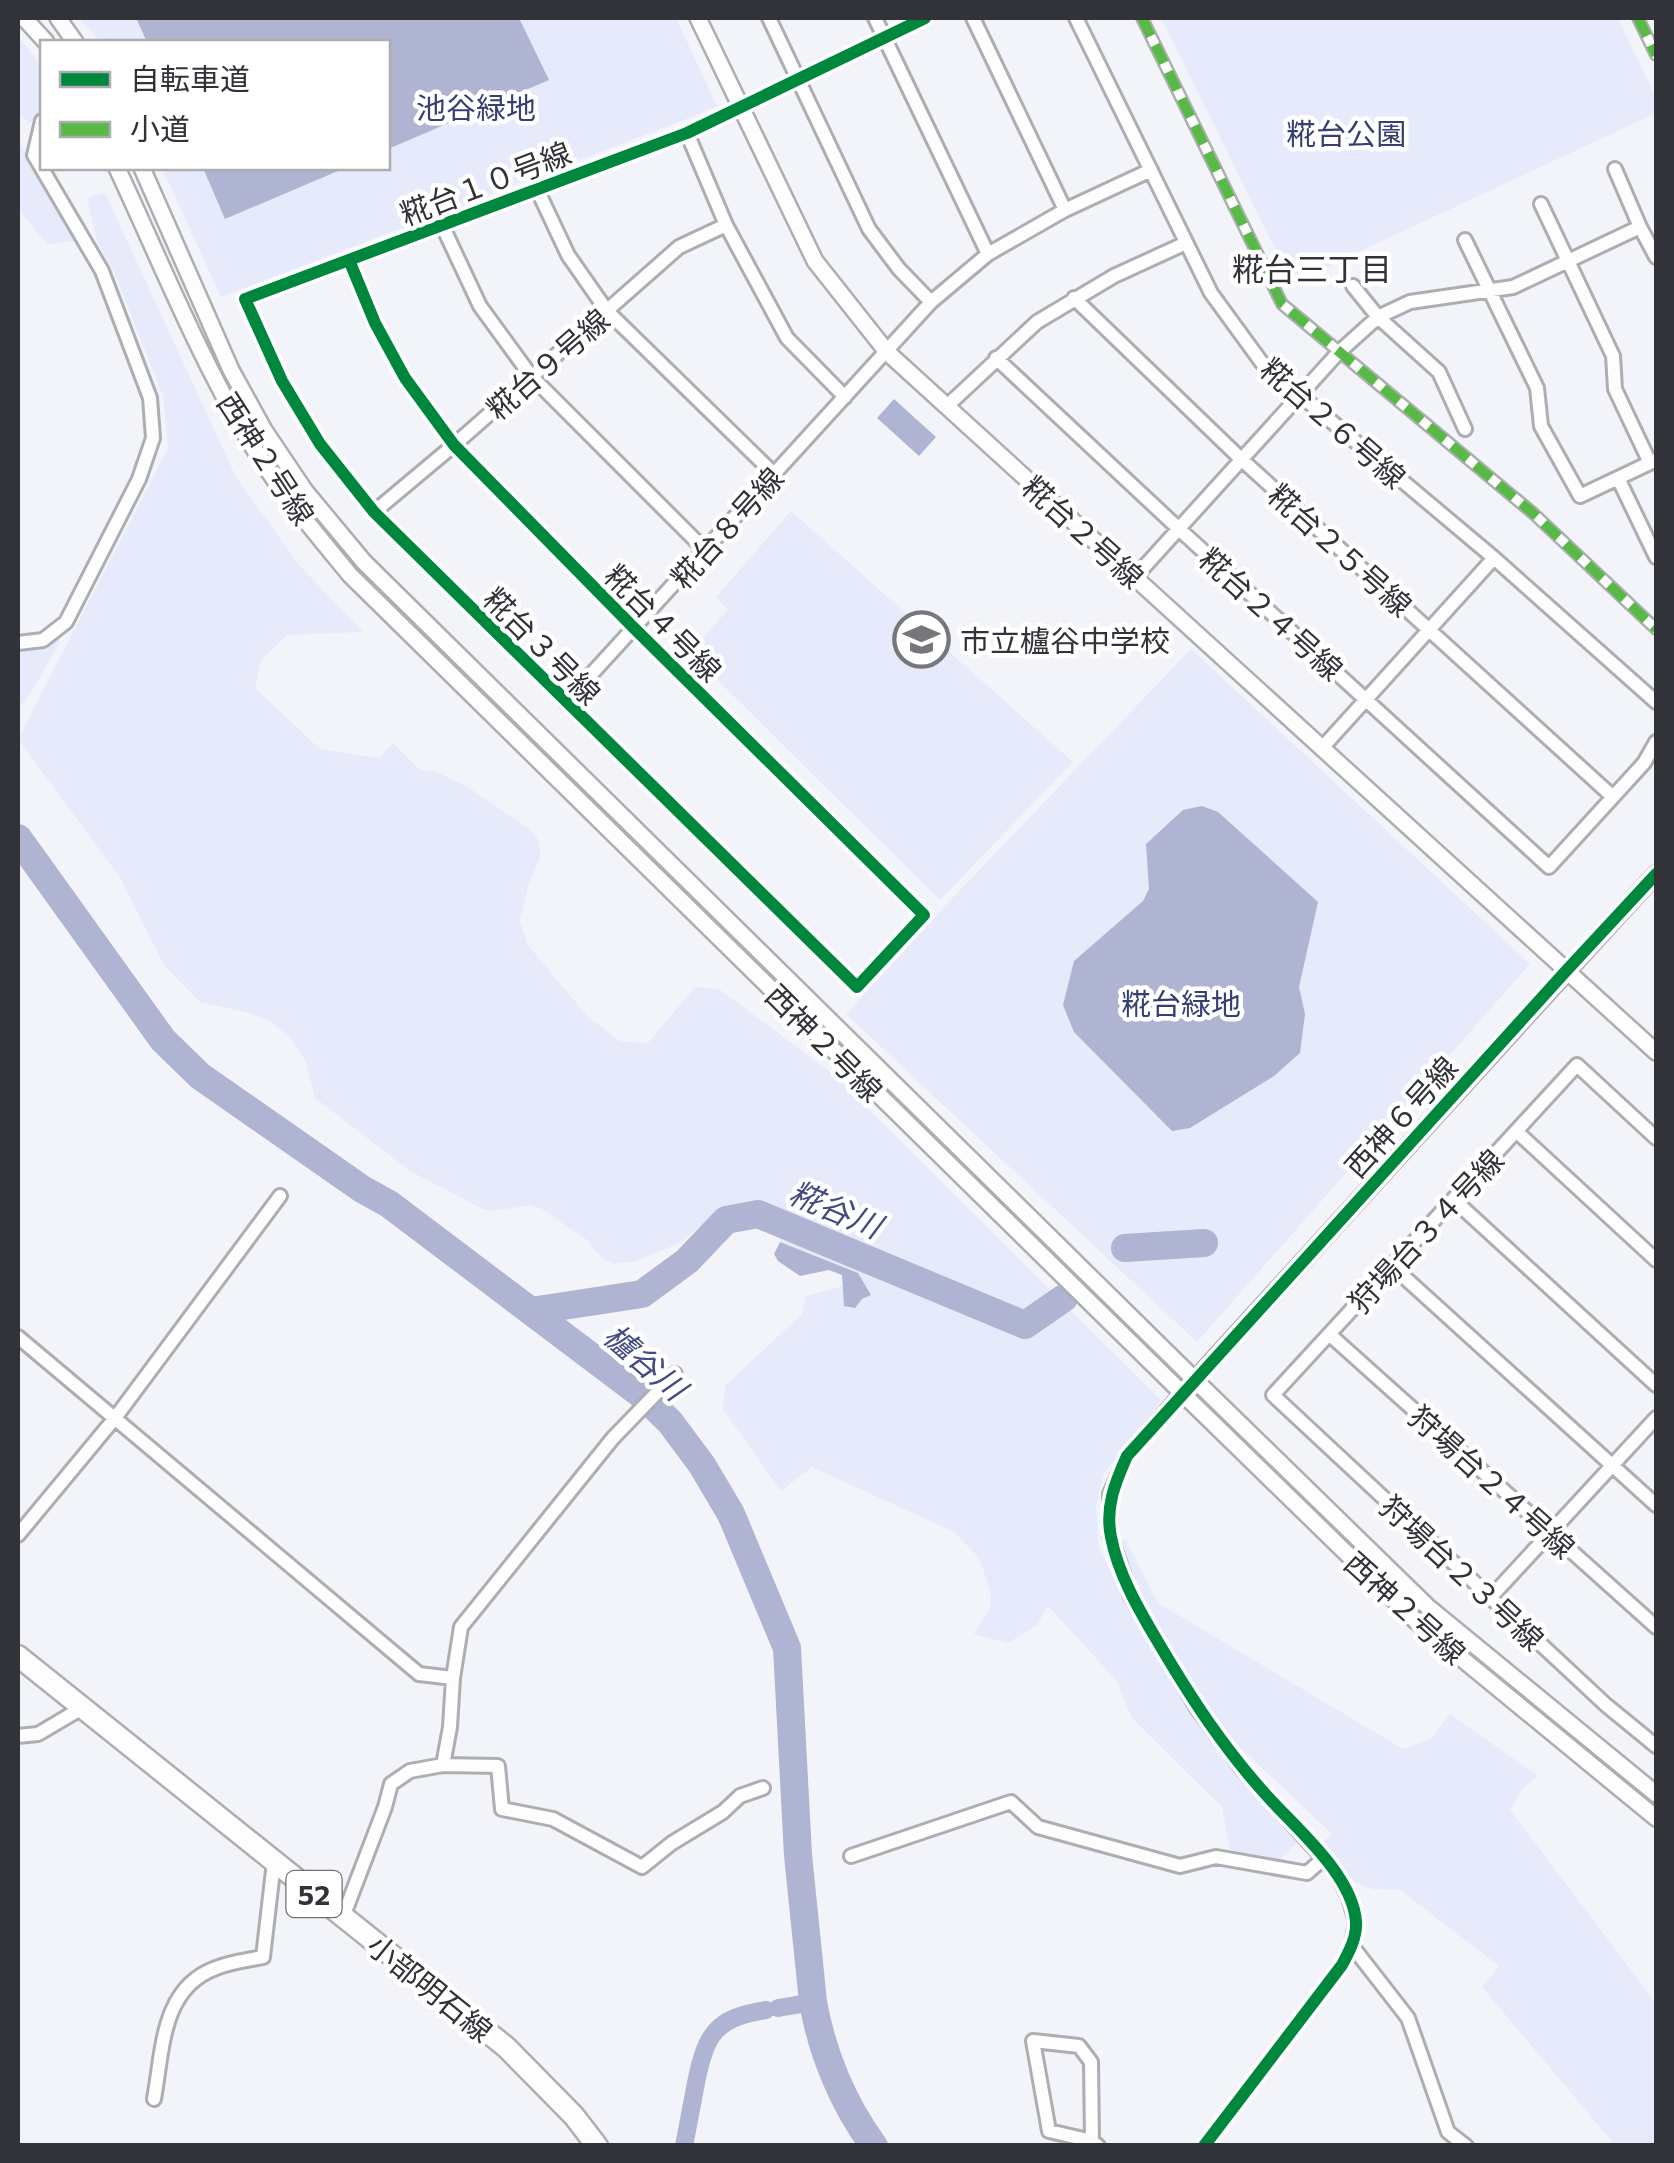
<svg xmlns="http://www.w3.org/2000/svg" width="1674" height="2163" font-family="Commissioner,'Noto Sans JP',sans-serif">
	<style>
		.green { fill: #e6eafb }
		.water { fill: #aeb4d1 }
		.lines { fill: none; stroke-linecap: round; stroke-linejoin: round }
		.canal { stroke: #aeb4d1; stroke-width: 18 }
		.river { stroke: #aeb4d1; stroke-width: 28 }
		.pedestrian-casing { stroke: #adaeb2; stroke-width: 14 }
		.minor-casing { stroke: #adaeb2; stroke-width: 18 }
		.tertiary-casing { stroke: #adaeb2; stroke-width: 20 }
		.primary-casing { stroke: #adaeb2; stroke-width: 25 }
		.pedestrian { stroke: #fdfdfe; stroke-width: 9 }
		.minor { stroke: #fdfdfe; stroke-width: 12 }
		.tertiary { stroke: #fdfdfe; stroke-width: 15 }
		.primary { stroke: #fdfdfe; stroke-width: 20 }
		.quiet { stroke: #58b947; stroke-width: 10; stroke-dasharray: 20 10; stroke-linecap: butt }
		.cycleway-casing { stroke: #fff; stroke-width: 19 }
		.cycleway { stroke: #00873e; stroke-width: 12 }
		.labels { text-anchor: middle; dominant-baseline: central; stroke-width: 9; stroke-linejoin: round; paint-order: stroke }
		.shield { fill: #fff; stroke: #707074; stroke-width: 2.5 }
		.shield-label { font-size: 28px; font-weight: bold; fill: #323338 }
		.park-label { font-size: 30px; fill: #363f71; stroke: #fff }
		.street-label { font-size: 30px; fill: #323338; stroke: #fff }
		.poi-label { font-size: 30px; fill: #323338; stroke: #fff; text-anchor: start }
		.neighbourhood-label { font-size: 32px; fill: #323338; stroke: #fff }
		.water-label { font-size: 32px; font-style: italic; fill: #434c80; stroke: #fff }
	</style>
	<rect width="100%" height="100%" fill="#f3f4fa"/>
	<path class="green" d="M78,18h598l41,88 -33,14 -463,177 -59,-129h226v-126h-287z
		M1161,18h457l38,81v14l-364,170z
		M18,36l24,31v45l-12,11 -12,-10z
		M18,140l56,101 -27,3 -28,-34 -1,1z
		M105,193l131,284 63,88 64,67 -76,3 -26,25 -6,28 65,61 59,9 14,-15 27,27 14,1 34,16 61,42 8,8 4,17 -13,33 -8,33 7,24 61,73 32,24 28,2 47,-56 24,2 114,85 328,326 -57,73 -8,34 3,41 33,64 40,69 49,77 78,83 -20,19 -49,-9 -8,-44 -91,-90 -14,-36 -69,-75 -11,19 -29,18 -34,-9 16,-26 1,-13 -11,-36 -26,-27 -142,-65 -31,24 -59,-83 4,-23 76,-71 4,-18 37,-10 1,20 27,-11 -13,-22 -78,-31 3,-23 -18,-12 -37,1 -11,4 -37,31 -44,18 -22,3 -11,-5 -16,-19 -45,-31 -12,-4 -36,6 -11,-2 -73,-38 -95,-73 -9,-36 -14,-22 -20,-18 -23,-9 -49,-11 -36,-37 -45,-89 -101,-137 150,-291 -5,-52 -49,-124 -16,-27 -11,-47z
		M791,511l282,251 -133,138 -251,-248 39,-42 -12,-13z
		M59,636l1,6 -31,54 -11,12v-60l23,-1z
		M1191,649l339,315 -333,378 -351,-328 95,-104z
		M1126,1540l32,63 245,146 28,-10 19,-25 88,62 -15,12 -13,22 146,193v142h-41l-133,-158 17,-21 -99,-76 -27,-1 -19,-7 -31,-40 9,-8 -110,-104 -63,-101 -41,-86z"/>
	<path class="water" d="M136,18h383l30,62 -161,69v-107h-241z
		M203,168h142l-120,51z
		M894,399l42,38 -17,19 -42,-38z
		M1202,806l16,6 100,90 -19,85 6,27 -5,39 -26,23 -84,52 -18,3 -98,-99 -11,-27 11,-44 69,-60 6,-12 -3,-45 37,-34z
		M780,1242l78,31 13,22 -9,4 -7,9 -11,-2 -2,-31 -13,-5 -29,6 -22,-15 -4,-7z"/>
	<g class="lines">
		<path class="canal" d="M778,2008l35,-6
			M684,2146c4,-21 8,-42 12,-63 10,-49 19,-65 70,-73"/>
		<path class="river" d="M18,838l145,202 37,36 162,113 27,15 253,191 28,27 32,43 29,49 56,134 11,207 15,147c9,51 30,102 61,144
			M1125,1248l79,-5
			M531,1311l111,-17 45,-33 39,-41 32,-6 267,111 39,-27"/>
		<defs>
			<path id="pedestrian" d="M1142,18l140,286 252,210 122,115
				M1638,18l18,37"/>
			<path id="minor" d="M769,18l100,211 30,40 32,33
				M875,18l113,236
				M973,18l92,192
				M1076,18l135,275 51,70 232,195 162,144
				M687,133l39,92 61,113 58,59
				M1615,169l25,58
				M537,189l31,66 39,56 167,163
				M1541,204l72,152 2,33 35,74
				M442,225l38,81 51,70 174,174
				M1465,240l72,148 4,38 39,70 76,-36
				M349,260l26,63 30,55 49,67 180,183 290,287 -67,72 -483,-475 -54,-68 -38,-63 -37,-82 442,-166 238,-115
				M1353,286l25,31 61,55 26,57
				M1074,298l167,161 371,337
				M996,358l183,171 370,338 95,-104 12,-21
				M947,406l90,-84 77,-46 72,-33
				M1618,478l38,79
				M374,512l80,-67 225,-198 47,-22
				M1135,577l203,-224 40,-36 32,-15 103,-15 127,-60 16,30
				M18,643l25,-3 23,-18 73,-143 14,-41 -3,-40 -48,-127 -68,-116 8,-34
				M566,702l365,-400 57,-48 77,-44 86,-40
				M1322,748l172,-190
				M1516,1131l140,129
				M1656,1138l-79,-73 -304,330 333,310 50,41
				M1454,1200l202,185
				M1392,1266l264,239
				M1329,1334l327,293
				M18,1337l401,337 34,4
				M1182,1393l-55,63 -17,38v42l21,60 66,112 43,58 96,106 13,25 7,25 -4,24 -10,19 -138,181
				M18,1535l97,-117 165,-222
				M1490,1598l166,-180
				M18,1736l20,-2 44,-26
				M443,1765l55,1 4,43 51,10 89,48 30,-24 51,-31 17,-16 23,-8
				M851,1856l160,-54 27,25 142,39 36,-9 91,16 17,-15
				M343,1917l42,-110 6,-23 19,-13 33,-6 7,-38 3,-49 8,-51 152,-189 62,-64
				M1352,1946l56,72 40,114 18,14
				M154,2099c9,-49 7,-111 62,-131 14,-6 32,-8 47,-11l11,-95
				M1092,2141l-1,-79 -12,-16 -46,-5 16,90 43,10 6,5"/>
			<path id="tertiary" d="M24,18l22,24
				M58,18l17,24
				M698,18l117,243 72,91 769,700
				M117,168c42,90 80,185 131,271 29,49 66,92 102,136l832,818 234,228 240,197
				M142,168l89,202 33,60 41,61 59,71 831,818 233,227 228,187
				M1191,1384l465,-510"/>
			<path id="primary" d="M18,1656l488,391 68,69 23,30"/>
		</defs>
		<use href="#pedestrian" class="pedestrian-casing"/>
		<use href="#minor" class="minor-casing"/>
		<use href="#tertiary" class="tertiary-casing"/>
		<use href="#primary" class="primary-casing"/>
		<use href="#pedestrian" class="pedestrian"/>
		<use href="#minor" class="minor"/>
		<use href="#tertiary" class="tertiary"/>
		<use href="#primary" class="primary"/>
		<path class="quiet" d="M1142,18l140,286 252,210 122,115
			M1638,18l18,37"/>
		<defs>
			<path id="cycleway" d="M349,260l26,63 30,55 49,67 180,183 290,287 -67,72 -483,-475 -54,-68 -38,-63 -37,-82 442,-166 238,-115
				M1204,2146l138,-181c7,-13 15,-28 14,-43 -3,-46 -58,-92 -87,-124 -45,-49 -78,-100 -111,-156 -19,-32 -40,-68 -47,-105 -6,-30 4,-54 16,-81l439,-485 90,-97"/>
		</defs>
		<use href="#cycleway" class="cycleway-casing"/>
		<use href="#cycleway" class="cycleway"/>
	</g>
	<defs>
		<symbol id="school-ring" viewBox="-11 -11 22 22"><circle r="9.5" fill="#fff" stroke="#76777c" stroke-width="1.5"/><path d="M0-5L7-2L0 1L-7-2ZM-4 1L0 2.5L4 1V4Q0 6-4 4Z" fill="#76777c"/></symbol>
	</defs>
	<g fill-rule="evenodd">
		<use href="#school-ring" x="890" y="608" width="63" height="63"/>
	</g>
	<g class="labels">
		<rect class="shield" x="286.5" y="1871" width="55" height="46" rx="8"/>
		<g class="shield-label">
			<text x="314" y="1894">52</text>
		</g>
		<g class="park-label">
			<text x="476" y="106">池谷緑地</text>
			<text x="1346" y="132">糀台公園</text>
			<text x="1181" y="1002">糀台緑地</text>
		</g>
		<g class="street-label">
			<text transform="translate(485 182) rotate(-21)">糀台１０号線</text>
			<text transform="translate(547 363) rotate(-41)">糀台９号線</text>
			<text transform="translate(1334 422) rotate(41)">糀台２６号線</text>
			<text transform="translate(267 458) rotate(57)">西神２号線</text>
			<text transform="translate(726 527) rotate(-48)">糀台８号線</text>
			<text transform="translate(1084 531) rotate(42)">糀台２号線</text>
			<text transform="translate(1341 549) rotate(42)">糀台２５号線</text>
			<text transform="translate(1272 613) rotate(42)">糀台２４号線</text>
			<text transform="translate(664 622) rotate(45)">糀台４号線</text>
			<text transform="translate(543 645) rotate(45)">糀台３号線</text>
			<text transform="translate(825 1042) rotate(45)">西神２号線</text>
			<text transform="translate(1400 1116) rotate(-48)">西神６号線</text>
			<text transform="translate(1425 1230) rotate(-47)">狩場台３４号線</text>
			<text transform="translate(1493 1481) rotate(42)">狩場台２４号線</text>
			<text transform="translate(1463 1572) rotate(43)">狩場台２３号線</text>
			<text transform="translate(1406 1607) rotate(42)">西神２号線</text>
			<text transform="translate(431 1987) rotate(39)">小部明石線</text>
		</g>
		<g class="poi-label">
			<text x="960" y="639">市立櫨谷中学校</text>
		</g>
		<g class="neighbourhood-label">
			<text x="1312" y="268">糀台三丁目</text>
		</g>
		<g class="water-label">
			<text transform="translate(836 1208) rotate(23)">糀谷川</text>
			<text transform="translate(646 1361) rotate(41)">櫨谷川</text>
		</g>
	</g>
	<rect width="1674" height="2163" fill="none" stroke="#323338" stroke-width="40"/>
	<rect x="40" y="40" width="350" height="130" fill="#ffffff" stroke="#adadaf" stroke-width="2.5"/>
	<rect x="60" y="72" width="50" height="15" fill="#00873e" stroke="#adadaf" stroke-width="2.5"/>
	<text x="130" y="90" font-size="30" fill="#323338">自転車道</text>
	<rect x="60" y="122" width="50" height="15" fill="#58b947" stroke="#adadaf" stroke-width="2.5"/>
	<text x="130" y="140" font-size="30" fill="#323338">小道</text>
</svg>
